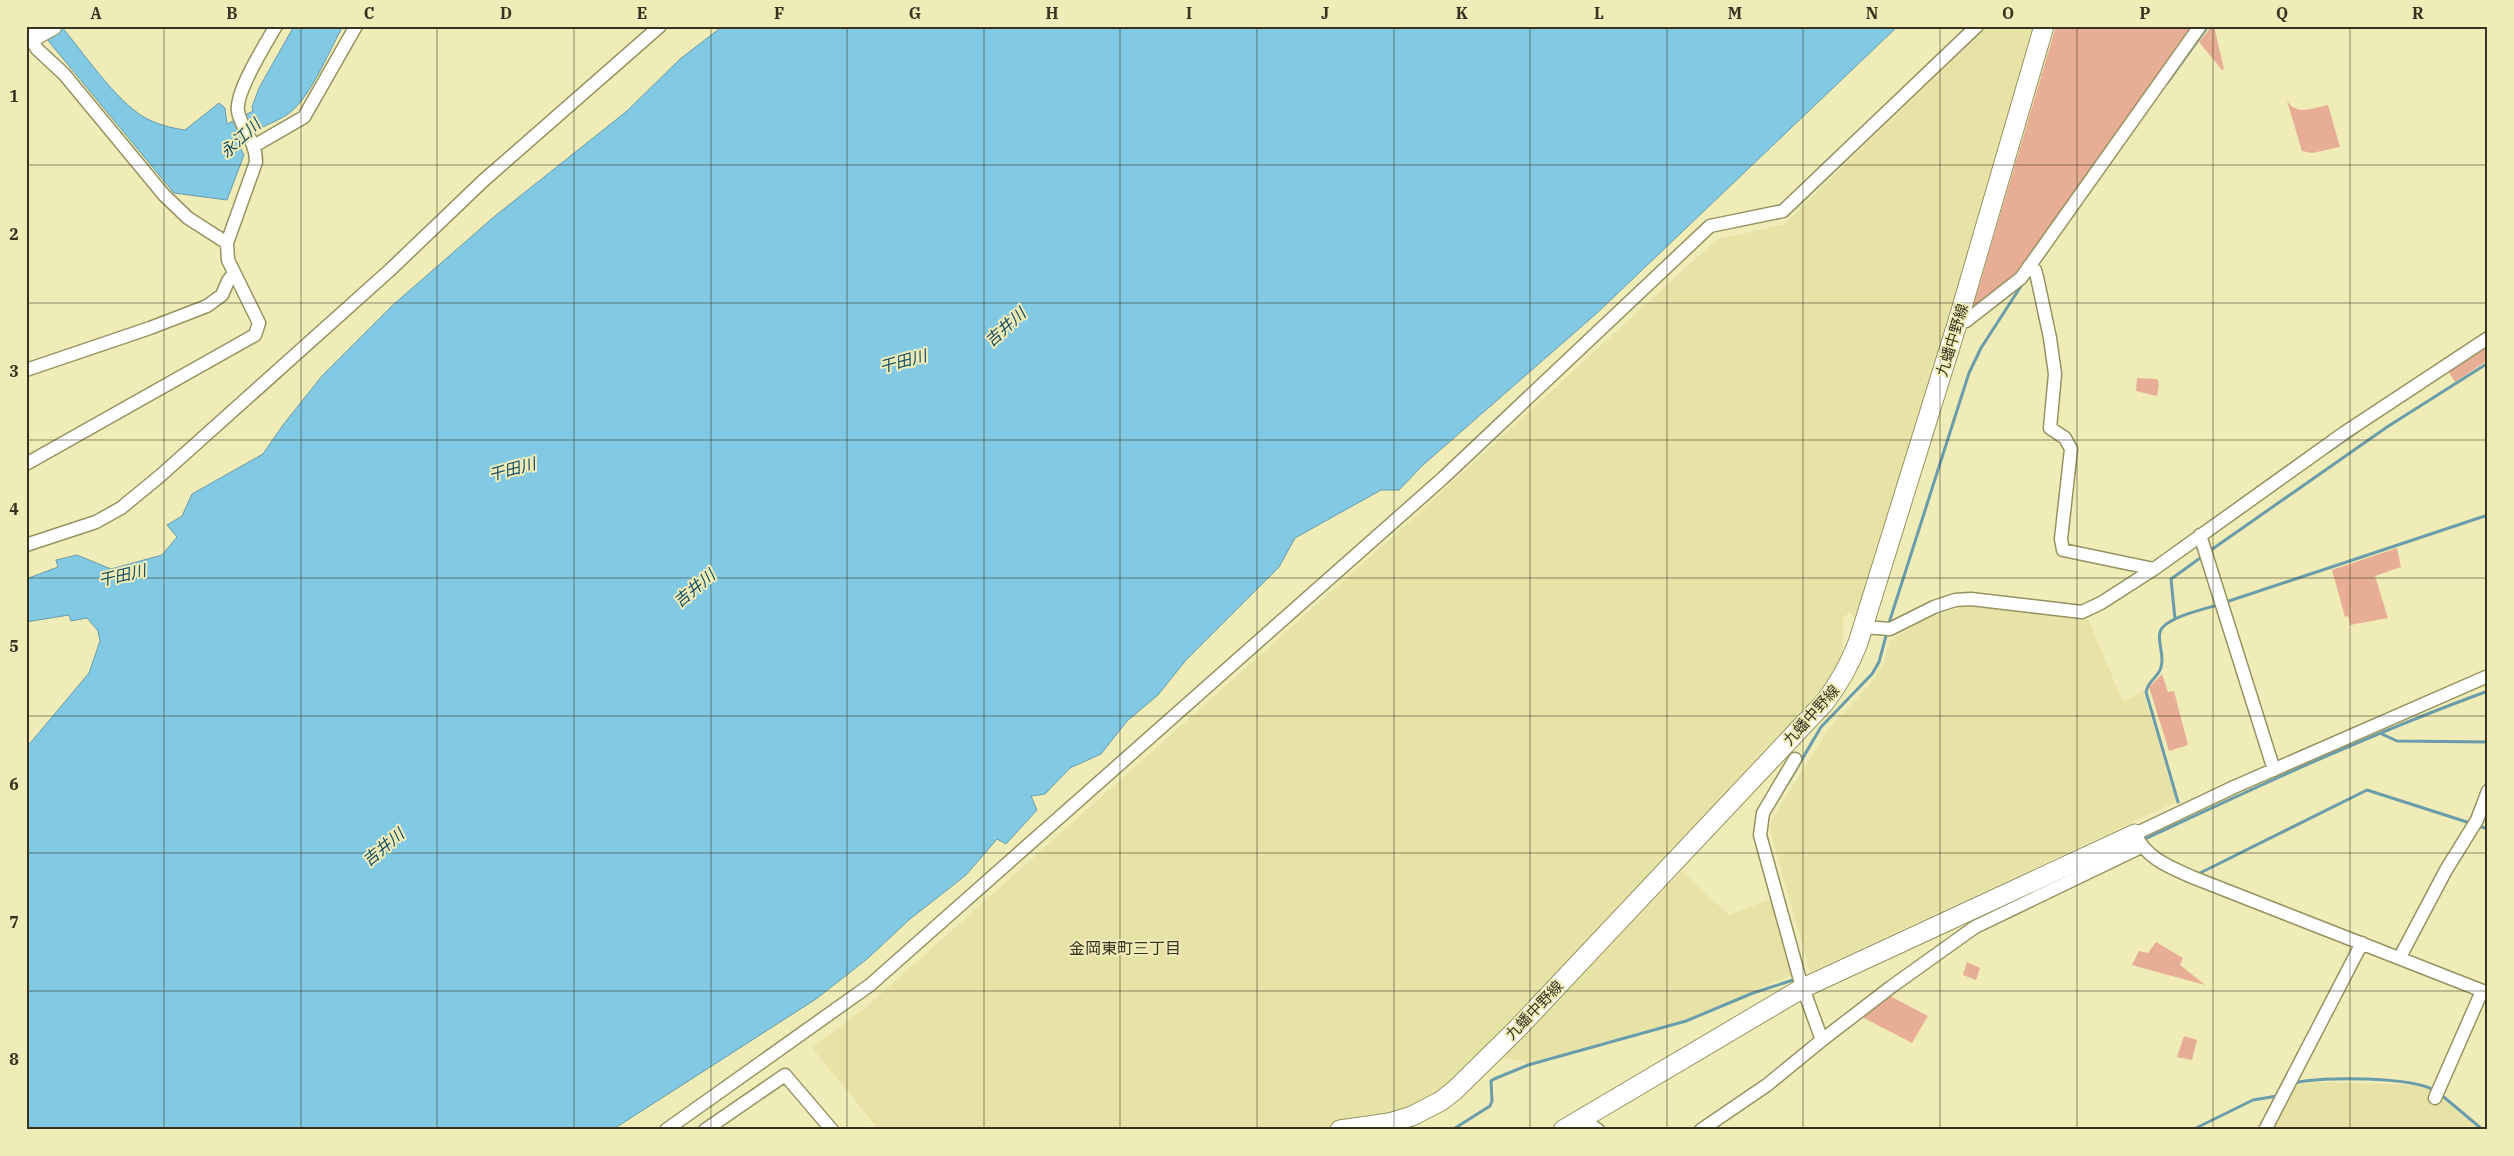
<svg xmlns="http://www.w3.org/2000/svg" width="2514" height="1156" font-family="'IBM Plex Serif','Noto Sans JP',serif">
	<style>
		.built { fill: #e7e3a6 }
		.green { fill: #e7ae95 }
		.water { fill: #82c9e4; stroke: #6b9ca9 }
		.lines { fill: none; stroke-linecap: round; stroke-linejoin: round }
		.stream { stroke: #6b9ca9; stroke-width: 3 }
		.street-casing { stroke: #969361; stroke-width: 15 }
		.secondary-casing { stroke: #969361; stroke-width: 21 }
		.street { stroke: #fff; stroke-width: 12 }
		.secondary { stroke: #fff; stroke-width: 19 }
		.grid { fill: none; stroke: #363420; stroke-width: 1; stroke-opacity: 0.55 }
		.labels { text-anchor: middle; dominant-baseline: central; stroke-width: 4; stroke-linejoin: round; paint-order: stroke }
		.street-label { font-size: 15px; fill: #363420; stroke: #f0ecb8 }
		.water-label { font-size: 16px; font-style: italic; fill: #134e61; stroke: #f0ecb8 }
		.neighbourhood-label { font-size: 16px; fill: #363420; stroke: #f0ecb8 }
		.neatline { fill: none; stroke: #363420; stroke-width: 2 }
		.grid-label { font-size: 16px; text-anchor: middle; font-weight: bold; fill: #363420 }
	</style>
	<rect width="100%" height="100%" fill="#f0ecb8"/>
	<path class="built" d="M1988,26h44l3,4 -174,588 -5,1 -7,-7 -6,7v45l-21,35 -374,393 -66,29 -73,9h-430l-67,-82 53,-40 544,-486 307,-282 68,-16z
		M1973,606l115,13 35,83 20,-11 33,111 -366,170 -37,-132 -3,-11 2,-10 57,-91 44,-47 12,-21 4,-19 37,-22 35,-12z
		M1682,871l47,44 44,-17 21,76 -108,45 -159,44 -24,-6z
		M2315,1082l102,3 15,5 47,40h-211l16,-31h4l9,-14z"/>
	<path class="green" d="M2056,26h140l-180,252 -44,32z
		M2212,26h2l10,43 -2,1 -23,-28z
		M2287,101c10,15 25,7 41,4l12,42 -28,6 -10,-2z
		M2488,345v15l-33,22 -7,-11z
		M2137,378l20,1 2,5 -2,12 -21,-5z
		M2397,548l4,19 -26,9 13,42 -38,7 -2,-9 -3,1 -13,-47z
		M2162,674l6,18 6,-1 14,54 -19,6 -20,-64z
		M2156,942l27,16 -3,7 25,20 -73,-20 7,-14 9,2z
		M1967,962l13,6 -4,12 -13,-5z
		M1888,995l40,21 -16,27 -50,-26z
		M2184,1036l13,4 -5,20 -15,-3z"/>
	<path class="water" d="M36,26h25c22,26 55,75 83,91 12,7 27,11 41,13l34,-27 6,5 2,16 26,-13 -1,-4 7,-19 35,-62h49c-14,25 -28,61 -47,81 -15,17 -45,19 -57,38l5,10 -17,45 -53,-7z
		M723,26h1175l-301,287 -174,152 -24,25h-18l-86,48 -16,29 -93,93 -28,35 -31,26 -26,33 -31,14 -25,26 -14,2 6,14 -31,34 -9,-5 -31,36 -56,44 -43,40 -51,40 -204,131h-586v-382l63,-75 11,-32 -2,-10 -11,-13 -16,3 -2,-6 -43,7v-43l32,-12 -2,-7 21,-5 34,14 51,-14 15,-18 -10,-12 15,-9 10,-22 71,-40 20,-29 39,-49 72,-72 101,-88 132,-105 53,-52z"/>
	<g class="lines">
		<path class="stream" d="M2167,83l41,-57
			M2328,452l30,-21
			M2211,550l176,-123 101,-64
			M2226,602l262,-87
			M2175,619l-4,-40 32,-23
			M1888,626l81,-253 12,-25 42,-65
			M2382,734l15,7 91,1
			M1788,783l33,-56 51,-53 7,-12 8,-30
			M2178,802l-32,-110c2,-12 13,-15 15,-25 4,-12 -4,-24 -1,-35 4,-14 44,-23 58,-27
			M2479,826l9,3
			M2143,840c113,-53 227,-106 345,-149
			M2200,873l167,-83 103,33
			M2295,1083c25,-7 116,-6 139,7
			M2439,1093l44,37
			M1452,1130l38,-24 2,-5 -1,-20 3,-2 34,-14 158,-44 67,-28 43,-14
			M2192,1130l61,-30 24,-4"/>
		<defs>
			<path id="street" d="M32,39l5,10 27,25 100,121 24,23 39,25
				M254,146l50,-29 52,-91
				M2029,266l6,4 2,7 13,61 5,36 -5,54 15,10 6,11 -10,90 2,11 91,19 190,-136 144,-95
				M1958,321h8l55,-43 179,-252
				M26,370l124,-42 57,-22 15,-11 6,-14 6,-8
				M26,464l229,-129 4,-12 -31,-63 -1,-17 29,-81c0,-23 -15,-32 -18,-51 -3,-19 28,-68 38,-85
				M2200,535l74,235
				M26,545l70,-23 25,-14 39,-32 230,-206 93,-89 177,-155
				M1863,627l27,2 44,-22 21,-7 16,-1 111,13 19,-9 53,-34
				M2488,676l-254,111 -99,47c11,24 34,33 57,43l296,116
				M2400,957l46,-87 31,-50 11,-29
				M1822,1040l69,-53 84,-60 166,-80
				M2435,1098l47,-107
				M1582,1119l16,11
				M666,1130l204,-145 573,-507 267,-252 73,-15 194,-185
				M705,1130l80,-55 47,55
				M1701,1130l66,-45 55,-45 -22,-60 -40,-145 3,-22 32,-54
				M2265,1130l97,-187"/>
			<path id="secondary" d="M26,40l26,-14
				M1340,1130l49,-7 23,-7 29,-15 14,-11 62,-61 307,-326c15,-19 25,-37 34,-60l100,-322 86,-295
				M1563,1130l240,-142 332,-154"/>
		</defs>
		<use href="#street" class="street-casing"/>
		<use href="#secondary" class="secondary-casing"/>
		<use href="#street" class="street"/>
		<use href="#secondary" class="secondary"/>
	</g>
	<path class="grid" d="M164,26v1104M301,26v1104M437,26v1104M574,26v1104M711,26v1104M847,26v1104M984,26v1104M1120,26v1104M1257,26v1104M1394,26v1104M1530,26v1104M1667,26v1104M1803,26v1104M1940,26v1104M2077,26v1104M2213,26v1104M2350,26v1104M26,165h2462M26,303h2462M26,440h2462M26,578h2462M26,716h2462M26,853h2462M26,991h2462"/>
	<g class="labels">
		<g class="street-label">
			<text transform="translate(1952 340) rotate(-73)">九蟠中野線</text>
			<text transform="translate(1811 715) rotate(-48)">九蟠中野線</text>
			<text transform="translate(1534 1010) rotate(-46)">九蟠中野線</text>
		</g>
		<g class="water-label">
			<text transform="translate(240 138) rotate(-43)">永江川</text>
			<text transform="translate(1005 327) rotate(-42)">吉井川</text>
			<text transform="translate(903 361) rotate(-15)">干田川</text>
			<text transform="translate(512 469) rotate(-15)">干田川</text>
			<text transform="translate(122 575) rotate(-13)">干田川</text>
			<text transform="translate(694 588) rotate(-40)">吉井川</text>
			<text transform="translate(383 847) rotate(-40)">吉井川</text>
		</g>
		<g class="neighbourhood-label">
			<text x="1125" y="948">金岡東町三丁目</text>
		</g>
	</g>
	<rect width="2514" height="1156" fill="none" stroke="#f0ecb8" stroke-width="55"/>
	<rect x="28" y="28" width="2458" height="1100" class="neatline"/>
	<g class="grid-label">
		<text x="96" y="19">A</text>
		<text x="232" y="19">B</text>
		<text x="369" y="19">C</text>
		<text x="506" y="19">D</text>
		<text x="642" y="19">E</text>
		<text x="779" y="19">F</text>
		<text x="915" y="19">G</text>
		<text x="1052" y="19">H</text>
		<text x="1189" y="19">I</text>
		<text x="1325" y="19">J</text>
		<text x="1462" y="19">K</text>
		<text x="1599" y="19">L</text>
		<text x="1735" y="19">M</text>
		<text x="1872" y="19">N</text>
		<text x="2008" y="19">O</text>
		<text x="2145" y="19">P</text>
		<text x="2282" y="19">Q</text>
		<text x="2418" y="19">R</text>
		<text x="14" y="102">1</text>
		<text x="14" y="240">2</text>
		<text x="14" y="377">3</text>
		<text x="14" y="515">4</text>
		<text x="14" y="652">5</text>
		<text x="14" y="790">6</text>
		<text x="14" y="928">7</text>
		<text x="14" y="1065">8</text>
	</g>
</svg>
